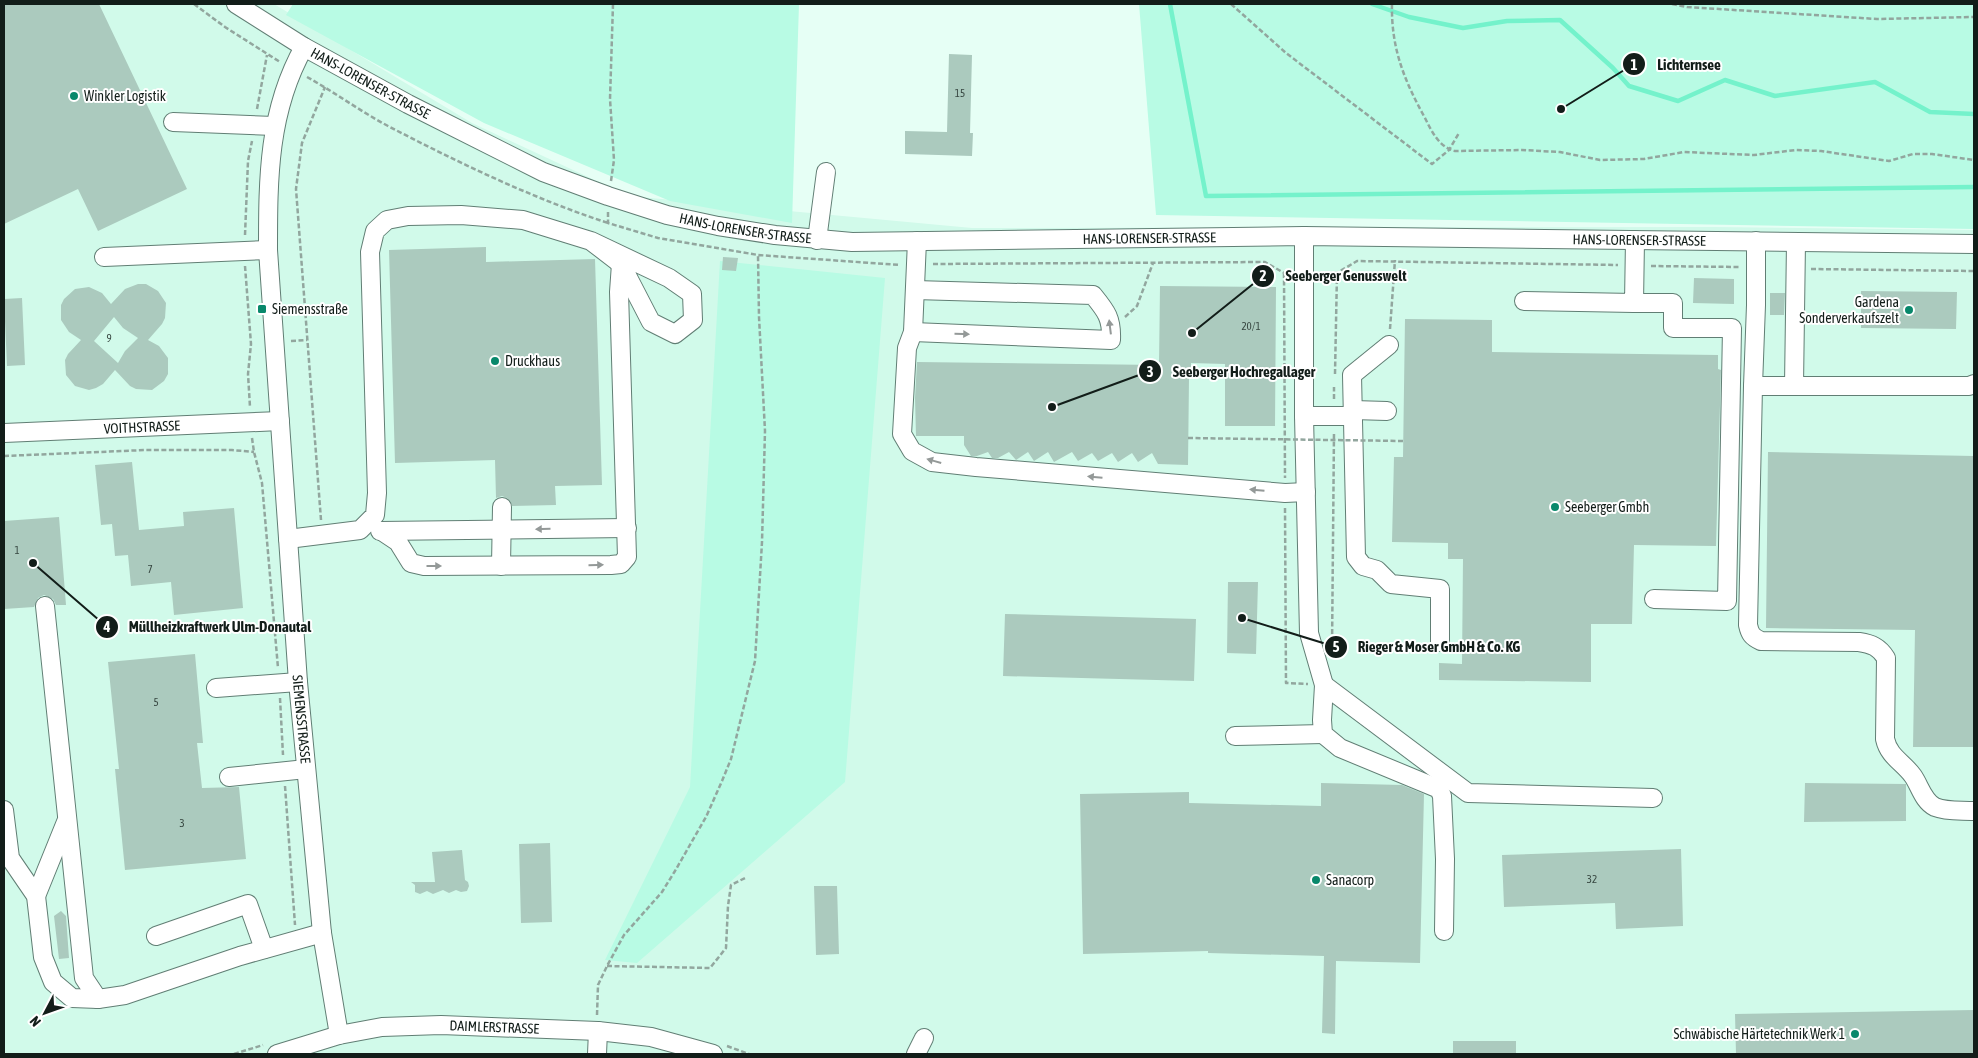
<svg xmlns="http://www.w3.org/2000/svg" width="1978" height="1058" font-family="'Asap Condensed',sans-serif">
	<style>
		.built { fill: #d1faea }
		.green { fill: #b8fbe4 }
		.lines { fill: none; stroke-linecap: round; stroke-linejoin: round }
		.stream { stroke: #74f2cb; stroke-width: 4.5 }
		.building { fill: #abcabe; fill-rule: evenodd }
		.minor-casing { stroke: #617e74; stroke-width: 20 }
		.path { stroke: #92a69e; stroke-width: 2.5; stroke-dasharray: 5 2.5; stroke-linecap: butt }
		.minor { stroke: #fff; stroke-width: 18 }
		.path-bridge { stroke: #92a69e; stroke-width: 2.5; stroke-dasharray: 5 2.5; stroke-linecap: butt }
		.oneway { fill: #949998 }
		.poi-dot { fill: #08886b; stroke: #fff; stroke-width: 2 }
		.labels { text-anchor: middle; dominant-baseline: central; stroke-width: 4; stroke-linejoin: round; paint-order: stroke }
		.number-label { font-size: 11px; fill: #384842 }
		.street-label { font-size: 14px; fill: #121d19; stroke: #fff }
		.poi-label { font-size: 14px; fill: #121d19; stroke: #fff; text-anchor: start }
		.leader { fill: none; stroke: #121d19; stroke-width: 2 }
		.callout-dot { fill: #121d19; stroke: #fff; stroke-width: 2 }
		.mark-label { font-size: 15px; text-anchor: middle; font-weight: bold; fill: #fff }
		.callout-label { font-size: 15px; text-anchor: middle; font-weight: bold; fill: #121d19; stroke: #fff; stroke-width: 4; stroke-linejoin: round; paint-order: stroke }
	</style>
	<rect width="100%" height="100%" fill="#e6fff5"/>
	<path class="built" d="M4,4h270l198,119 157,73 343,32 741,-1 261,3v824h-1970z"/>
	<path class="green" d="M293,4h506l-7,219 -122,-22 -186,-78 -198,-108z
		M1139,4h835v225l-818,-14z
		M720,261l165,17 -40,504 -208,181 -32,-3 85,-173z"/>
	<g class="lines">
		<path class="stream" d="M1170,4l36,192 768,-9
			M1372,4l37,13 54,11 44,-7 53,-1 53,48 16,18 49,15 47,-21 50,16 100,-14 55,30 44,2"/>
	</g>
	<path class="building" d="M4,4h95l88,185 -89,42 -20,-42 -74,35z
		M949,54l23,1 -2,78h3l-1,23 -67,-2v-23l42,1z
		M486,247v15l109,-3 7,226 -47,1 1,19 -44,1 -5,-8 -5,-2 -6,2 -1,-38 -100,3 -6,-213z
		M723,257l15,1 -2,13 -14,-1z
		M1694,278l40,1v25l-41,-1z
		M138,284h8l12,7 8,12 -1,15 -3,6 -14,16 11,6 9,12v16l-4,7 -12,9 -16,-1 -6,-3 -15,-16 -12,14 -7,4 -7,2 -14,-4 -9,-11 -1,-15 3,-6 13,-14 -12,-8 -8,-12v-15l3,-6 11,-10 14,-2 13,6 9,11 14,-15zM114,317l9,11 15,10 -13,13 -7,12 -24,-22z
		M1160,286l116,1 -1,139h-50v-62l-34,-1v15h-2l-1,87 -30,-1 -6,-11 -14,9 -6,-9 -14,9 -6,-9 -14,8 -6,-8 -14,8 -6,-9 -18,10 -6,-10 -14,9 -6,-9 -12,8 -7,-8 -11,6h-6l-4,-6 -11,4h-6l-7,-11v-9h-48l-1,-38 2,-36 242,3z
		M1861,291l96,1 -1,37 -95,-1z
		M1770,293h15l-1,22h-14z
		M22,298l3,67 -18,1 -3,-67z
		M1405,319l87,1v32l226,3v14l3,1 -5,176 -82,-1 -2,79h-41v58l-152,-2v-17l23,1 1,-105h-15v-16l-56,-1 2,-85h9z
		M1768,452l206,4v291h-61l2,-117 -149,-2z
		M132,462l7,68 45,-4 -1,-14 51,-4 9,100 -69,7 -3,-33 -40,4 -3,-31 -13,1 -3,-32 -11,1 -6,-60z
		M59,517l7,88h-10l-3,-6 -9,-4 -6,3 -4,9 -30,2v-88z
		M1228,582h30l-2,72 -29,-1z
		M1005,614l191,5 -2,62 -191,-5z
		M195,654l8,89h-6l5,45 37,-1 7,72 -121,11 -10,-101h4l-11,-107z
		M1321,783l81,2 22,9 -4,169 -84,-2 -1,73 -13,-1 2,-77 -116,-3v-2l-125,3 -3,-160 109,-2v11l132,3z
		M1805,783l101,1v37l-102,1z
		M550,843l2,79 -31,1 -2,-79z
		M1681,849l2,77 -67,3 -1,-26 -111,4 -2,-52z
		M462,850l3,30 3,2 1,4 -2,5 -6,1 -5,-2 -7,3 -6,-3 -10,4 -6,-3 -7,3 -5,-2v-7l-4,-3h24l-3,-30z
		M814,886h23l2,68 -23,1z
		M61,911l5,5 3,42 -10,1 -5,-43z
		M1974,1010v44h-238l-1,-40z
		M1453,1041h63v13h-63z"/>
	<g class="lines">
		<defs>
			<g id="minor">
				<path id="s1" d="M236,4l68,43 104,57 135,68 65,24 59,19 51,11 57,9 77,7 452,-6 670,8"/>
				<path id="s2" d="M304,47c-36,64 -36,131 -36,203l30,432 24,251 17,102"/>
				<path d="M173,122l101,4"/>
				<path d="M1304,236v180l5,217 15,52 -2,35 1,14 17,14 99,41 3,7 3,63 -1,72"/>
				<path d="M817,240l9,-68"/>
				<path d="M917,241l-4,91 -6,16 -5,86 10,17 20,11 44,5 309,26 21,-1"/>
				<path d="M104,257l164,-7"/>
				<path d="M1524,301l110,2 1,-63"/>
				<path d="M1634,303h39v25h59l-5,273 -73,-2"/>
				<path d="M913,332l198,8c1,-22 -5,-29 -18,-45l-178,-5"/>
				<path d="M1389,345l-37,30 4,182 7,9 14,4 14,14 49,5v53"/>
				<path d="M1974,384l-5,2h-216l-5,239c2,9 4,12 13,16l98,1c13,2 20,5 27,16l-1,81c4,18 18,23 28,37 7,10 10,25 22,31 12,5 27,3 39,4"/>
				<path d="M1753,386l3,-81v-64"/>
				<path d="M1794,386l2,-144"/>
				<path d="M1353,410l34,1"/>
				<path d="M1304,416h49"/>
				<path id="s3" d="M4,433l276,-12"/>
				<path d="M380,531l247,-3"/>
				<path d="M383,532l15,10 13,21 13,3 187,-1 10,-1 6,-7 -8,-265 2,-28"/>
				<path d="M288,539l72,-9 15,-15 2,-22 -7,-241 5,-21 12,-11 21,-4 53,-1 62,5 68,21 30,23 30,58 24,12 18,-14 -1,-26 -23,-16 -78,-37"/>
				<path d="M501,566l1,-59"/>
				<path d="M45,606l39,372 14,21 27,-4 115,-39 82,-23"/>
				<path d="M1324,685l144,108 185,5"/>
				<path d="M216,688l82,-6"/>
				<path d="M1235,736l88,-2"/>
				<path d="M229,777l77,-8"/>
				<path d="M4,810l6,48 26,38 7,61 10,25 19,16 26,1"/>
				<path d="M36,896l30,-74"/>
				<path d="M156,936l92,-32 16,45"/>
				<path id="s4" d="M277,1054l62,-19 43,-8 59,-2 157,6 53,6 62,17"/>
				<path d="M597,1054l1,-23"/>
				<path d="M916,1054l8,-16"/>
			</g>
		</defs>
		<use href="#minor" class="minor-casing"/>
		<path class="path" d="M194,4l31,23 55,35
			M1231,4l55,49 146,111 17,-14 10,-17
			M1392,4c-1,44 12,76 33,114 7,14 14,29 30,33l67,-1 38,2 40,8 44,-1 40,-7 70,3 42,-5 25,1 68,10 24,-7h19l42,6
			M1672,4l15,3 190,12 97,-2
			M307,77c27,15 53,34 81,49 71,37 144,72 220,97
			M257,109l10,-54
			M611,181l3,-21 -4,-61 3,-95
			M608,212v11l50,15 100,17 142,10
			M245,235l3,-74 4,-20
			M933,264l332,-2 19,11h5
			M245,266l6,78 -3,30 2,33
			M1651,266l89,1
			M1811,269l163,2
			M1284,273l1,205
			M1319,273h18l20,-12 261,4
			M1125,317l12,-11 16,-43
			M1390,329l5,-69
			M291,341l16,-1
			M1335,374l2,-101
			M1334,399v-12
			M252,438l2,14 8,31 16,185
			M4,456l142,-6h86l22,2
			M1285,508l1,175 22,1
			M321,520l-25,-331 6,-46 23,-56
			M1332,649l2,-217
			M280,698l3,57
			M285,786l10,139
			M607,966l103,2 16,-20 2,-42 3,-21 16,-8
			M597,1015l1,-30 9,-19 17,-31 38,-43 13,-21 31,-54 16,-36 9,-22 24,-98 7,-119 3,-111 -6,-114 -1,-62
			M727,1046l22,8
			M234,1054l29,-9"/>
		<use href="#minor" class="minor"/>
		<path class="path-bridge" d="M1188,438l215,3"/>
	</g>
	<defs><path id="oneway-solid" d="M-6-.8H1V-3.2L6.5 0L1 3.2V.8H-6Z" transform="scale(1.25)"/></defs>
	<g class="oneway">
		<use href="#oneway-solid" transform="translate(1110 327) rotate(-97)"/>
		<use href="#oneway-solid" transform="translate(962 334) rotate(2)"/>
		<use href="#oneway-solid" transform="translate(934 461) rotate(-164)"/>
		<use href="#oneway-solid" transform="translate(1095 477) rotate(-175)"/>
		<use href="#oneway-solid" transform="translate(1257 490) rotate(-175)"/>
		<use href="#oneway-solid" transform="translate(543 529) rotate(179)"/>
		<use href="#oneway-solid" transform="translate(596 565) rotate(-1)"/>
		<use href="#oneway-solid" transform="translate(434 566)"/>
	</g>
	<g class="poi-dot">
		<circle cx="74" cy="96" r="5"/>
		<rect x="257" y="304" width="10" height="10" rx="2.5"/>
		<circle cx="1909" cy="310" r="5"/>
		<circle cx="495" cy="361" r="5"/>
		<circle cx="1555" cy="507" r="5"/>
		<circle cx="1316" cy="880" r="5"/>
		<circle cx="1855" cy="1034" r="5"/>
	</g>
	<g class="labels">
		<g class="number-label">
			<text x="960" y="93">15</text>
			<text x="1251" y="326">20/1</text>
			<text x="109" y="338">9</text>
			<text x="17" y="550">1</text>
			<text x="150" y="569">7</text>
			<text x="156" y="702">5</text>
			<text x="182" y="823">3</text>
			<text x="1592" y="879">32</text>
		</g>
		<g class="street-label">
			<text stroke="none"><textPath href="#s1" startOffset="156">HANS-LORENSER-STRASSE</textPath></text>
			<text stroke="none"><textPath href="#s1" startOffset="561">HANS-LORENSER-STRASSE</textPath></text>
			<text stroke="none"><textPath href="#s1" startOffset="966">HANS-LORENSER-STRASSE</textPath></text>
			<text stroke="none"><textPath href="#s1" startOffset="1456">HANS-LORENSER-STRASSE</textPath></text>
			<text stroke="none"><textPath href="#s3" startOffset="138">VOITHSTRASSE</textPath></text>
			<text stroke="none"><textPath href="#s2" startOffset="679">SIEMENSSTRASSE</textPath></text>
			<text stroke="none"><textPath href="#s4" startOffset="221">DAIMLERSTRASSE</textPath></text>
		</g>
		<g class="poi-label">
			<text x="84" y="96">Winkler Logistik</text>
			<text x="1899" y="302" text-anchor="end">Gardena<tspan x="1899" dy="16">Sonderverkaufszelt</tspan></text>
			<text x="272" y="309">Siemensstraße</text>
			<text x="505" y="361">Druckhaus</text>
			<text x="1565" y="507">Seeberger Gmbh</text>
			<text x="1326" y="880">Sanacorp</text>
			<text x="1845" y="1034" text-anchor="end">Schwäbische Härtetechnik Werk 1</text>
		</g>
	</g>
	<path class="leader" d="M1561 109L1634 64M1192 333L1263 276M1052 407L1150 371M33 563L107 627M1242 618L1336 647"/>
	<g class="callout-dot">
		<circle cx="1561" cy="109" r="5"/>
		<circle cx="1192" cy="333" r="5"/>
		<circle cx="1052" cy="407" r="5"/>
		<circle cx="33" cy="563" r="5"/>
		<circle cx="1242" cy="618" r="5"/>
		<circle cx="1634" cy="64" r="12"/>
		<circle cx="1263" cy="276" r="12"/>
		<circle cx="1150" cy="371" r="12"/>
		<circle cx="107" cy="627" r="12"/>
		<circle cx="1336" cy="647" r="12"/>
	</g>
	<g class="mark-label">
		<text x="1634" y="70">1</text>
		<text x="1263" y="281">2</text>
		<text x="1150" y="377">3</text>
		<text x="107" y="632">4</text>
		<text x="1336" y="652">5</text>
	</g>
	<g class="callout-label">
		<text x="1689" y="70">Lichternsee</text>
		<text x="1346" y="281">Seeberger Genusswelt</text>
		<text x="1244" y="377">Seeberger Hochregallager</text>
		<text x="220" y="632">Müllheizkraftwerk Ulm-Donautal</text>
		<text x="1439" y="652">Rieger &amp; Moser GmbH &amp; Co. KG</text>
	</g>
	<rect width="1978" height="1058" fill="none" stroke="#121d19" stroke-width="10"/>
	<g transform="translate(45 1013) rotate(229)" stroke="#ffffff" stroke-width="4" paint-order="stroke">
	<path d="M0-4L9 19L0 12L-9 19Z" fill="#121d19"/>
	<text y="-8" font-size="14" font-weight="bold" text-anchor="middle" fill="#121d19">N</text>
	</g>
</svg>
